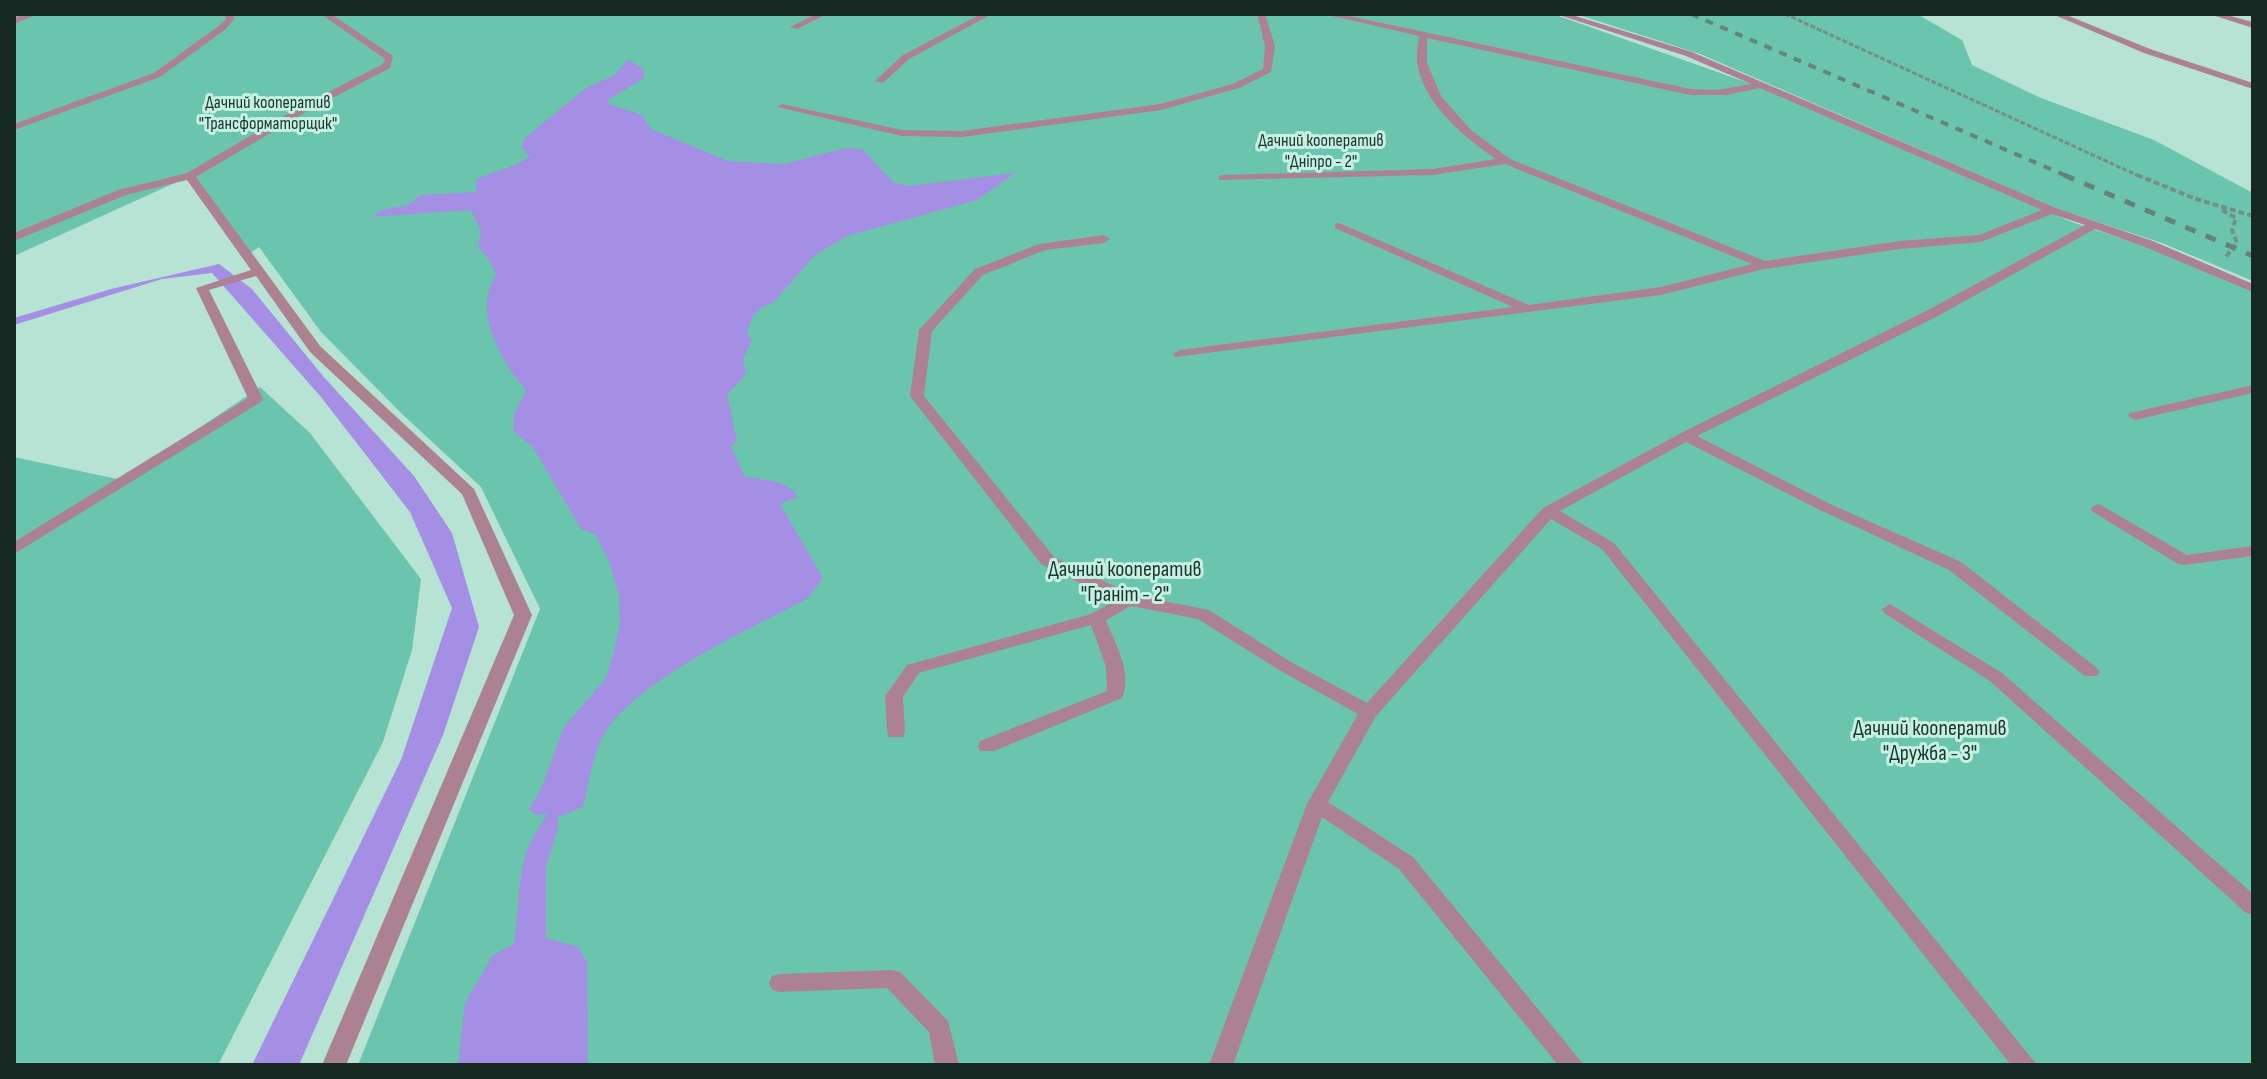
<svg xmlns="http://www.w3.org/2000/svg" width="2267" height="1079" font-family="'Sofia Sans Condensed',sans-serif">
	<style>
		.green { fill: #6bc5ad }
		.water { fill: #a48fe4 }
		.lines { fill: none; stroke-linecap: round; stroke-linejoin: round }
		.path-far1 { stroke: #719187; stroke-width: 3; stroke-dasharray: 5 2; stroke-linecap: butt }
		.path { stroke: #719187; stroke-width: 4; stroke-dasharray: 6 3; stroke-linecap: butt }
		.service { fill: #ac8292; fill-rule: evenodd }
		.rail-far1 { stroke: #658379; stroke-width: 4; stroke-dasharray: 8 8; stroke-linecap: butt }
		.rail { stroke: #658379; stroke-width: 5; stroke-dasharray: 11 11; stroke-linecap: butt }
		.labels { text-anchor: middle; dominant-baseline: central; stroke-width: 6; stroke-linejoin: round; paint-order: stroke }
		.far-park-label { font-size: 18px; fill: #1d332d; stroke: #c4f1e2 }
		.park-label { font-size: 22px; fill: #1d332d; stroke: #c4f1e2 }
	</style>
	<rect width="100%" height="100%" fill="#b7e3d5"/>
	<path class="green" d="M14,14h1539l207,73 312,135 135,45 46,21v777h-1895l182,-456 -59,-122 -80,-74 -80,-81 -62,-85 -10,7 -59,-78 -176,80z
		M1576,14h341l45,26 10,25 69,33 113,42 99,53v88l-91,-38 -107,-35 -355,-154z
		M260,387l50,46 111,146 -9,71 -29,92 -165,323h-204v-608l108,23z"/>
	<path class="water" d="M628,59l16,11v8l-36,22v4l34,11 9,14 77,32 56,3 62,-16 16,1 31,33 16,4 106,-13 -38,27 -130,36 -32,19 -42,48 -11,4 -10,10 -5,17 5,6 -9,19 3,15 -19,21 10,45 -6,7 14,30c18,3 43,3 53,20l-18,7 43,74 -15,20c-57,31 -173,82 -205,138 -11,19 -14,49 -20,71l-25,10v11l-12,38v72l32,9 9,15 1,103h-130l7,-62 28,-48 21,-11c5,-30 3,-69 14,-96 5,-12 13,-23 19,-34l-11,1 -7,-6 12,-20 23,-62 42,-49 8,-27 6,-29 -1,-26 -9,-32 -15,-30 -14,-5 -48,-82 -20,-16 1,-17 12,-24c-26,-29 -54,-79 -30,-115l-6,-14 -12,-14 3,-15 -10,-22 -99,7 10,-7 26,-5 13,-10 55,-3v-13c19,-9 38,-10 54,-23l-9,-9 5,-10 60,-49 29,-13z
		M219,264l33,25 71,87 91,100 38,57 27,94 -36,108 -144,330h-47l149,-305 51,-152 -42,-96 -89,-115 -109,-124 -50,6 -148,46v-7l97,-29z"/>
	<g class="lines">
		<path class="path-far1" d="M1785,14l356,163"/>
		<path class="path" d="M2137,175l59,24 57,17
			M2222,210l14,8 -4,12 5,13 -12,15"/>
		<path class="service" d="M26,14h12l-24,10v-6z
			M225,14h8l1,5 -8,10 -66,48 -146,53v-6l140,-51 66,-48 6,-6z
			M321,14h10l62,42 -3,12 -79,41 -115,68 124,169 154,143 58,126 -186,450h-24l192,-450 -52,-121 -152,-142 -54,-76 -47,14 54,109 -2,3 -247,152v-12l234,-144 -52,-110 55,-18 -64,-90 -61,15 -112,46v-8l104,-43 69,-17 116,-68 80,-41 2,-5z
			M816,14h11l-30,15 -7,-2z
			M981,14h11l-83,45 -26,24 -8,-2 28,-26z
			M1257,14h8l10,32 -4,26 -32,16 -78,22 -199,27 -60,-1 -125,-29 5,-3 120,26 60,1 198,-27 73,-20 30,-15 2,-23z
			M1324,14h16l350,75 28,1 33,-6 -65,-28 -130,-42h13l123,38 364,156 97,33 100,43v8l-108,-45 -50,-18 -159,88 -239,119 133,68 131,58 136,106 3,4 -3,4h-12l-136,-106 -129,-60 -134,-68 -126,69 54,32 423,522h-26l-409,-516 -51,-30 -175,197 -48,86 85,55 171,208h-26l-159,-196 -77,-52 -89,248h-24l98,-261 51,-90 -79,-44 -81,-51 -67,-13 -25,14c9,23 27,54 16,78l-128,53h-14l-2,-5 2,-5 127,-50 -1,-24 -15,-42 -172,48 -16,24 2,35 -2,5h-14l-2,-5 -2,-36 22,-31 184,-51 25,-14 -74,-35 -132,-169 9,-66 56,-61 64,-25 65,-9 6,4 -6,4 -59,7 -62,25 -51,56 -8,65 130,161 79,38 76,15 82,52 76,41 176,-195 138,-75 245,-122 159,-86 -33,-11 -71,28 -81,7 -136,20 -103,26 -486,62 -2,-3 7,-4 333,-43 -178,-79v-4l4,-1 190,82 132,-18 91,-23 -247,-100 -72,11 -214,5v-4l4,-1 210,-6 63,-10c-32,-22 -73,-55 -79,-97 -1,-9 1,-17 2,-26zM1427,38l263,57h36l34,-7 282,122 -63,25 -79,6 -135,20 -255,-102 -39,-29 -30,-34 -14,-33z
			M2052,14h12l86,35 103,34v6l-109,-36z
			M2209,14h14l30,8v6z
			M2253,385v8l-118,27 -7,-4 2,-3z
			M2099,504l88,51 66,-9v10l-69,9 -6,-1 -85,-52 -2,-3 2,-3z
			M1890,604l112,69 251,221v21l-7,-2 -256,-232 -106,-68 -2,-4z
			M892,970l8,2 48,49 11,44h-24l-6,-33 -42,-44 -107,4 -8,-2 -3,-7 3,-7 8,-2z"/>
		<path class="rail-far1" d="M1691,14l378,163"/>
		<path class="rail" d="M2064,175l189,81"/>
	</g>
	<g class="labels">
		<g class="far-park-label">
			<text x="268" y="102">Дачний кооператив<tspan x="268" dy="21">"Трансформаторщик"</tspan></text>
			<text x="1321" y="140">Дачний кооператив<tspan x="1321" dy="21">"Дніпро - 2"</tspan></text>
		</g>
		<g class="park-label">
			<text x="1125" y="569">Дачний кооператив<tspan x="1125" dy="25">"Граніт - 2"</tspan></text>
			<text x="1930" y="728">Дачний кооператив<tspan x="1930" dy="25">"Дружба - 3"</tspan></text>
		</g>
	</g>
	<rect width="2267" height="1079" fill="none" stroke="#172823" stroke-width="32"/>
</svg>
